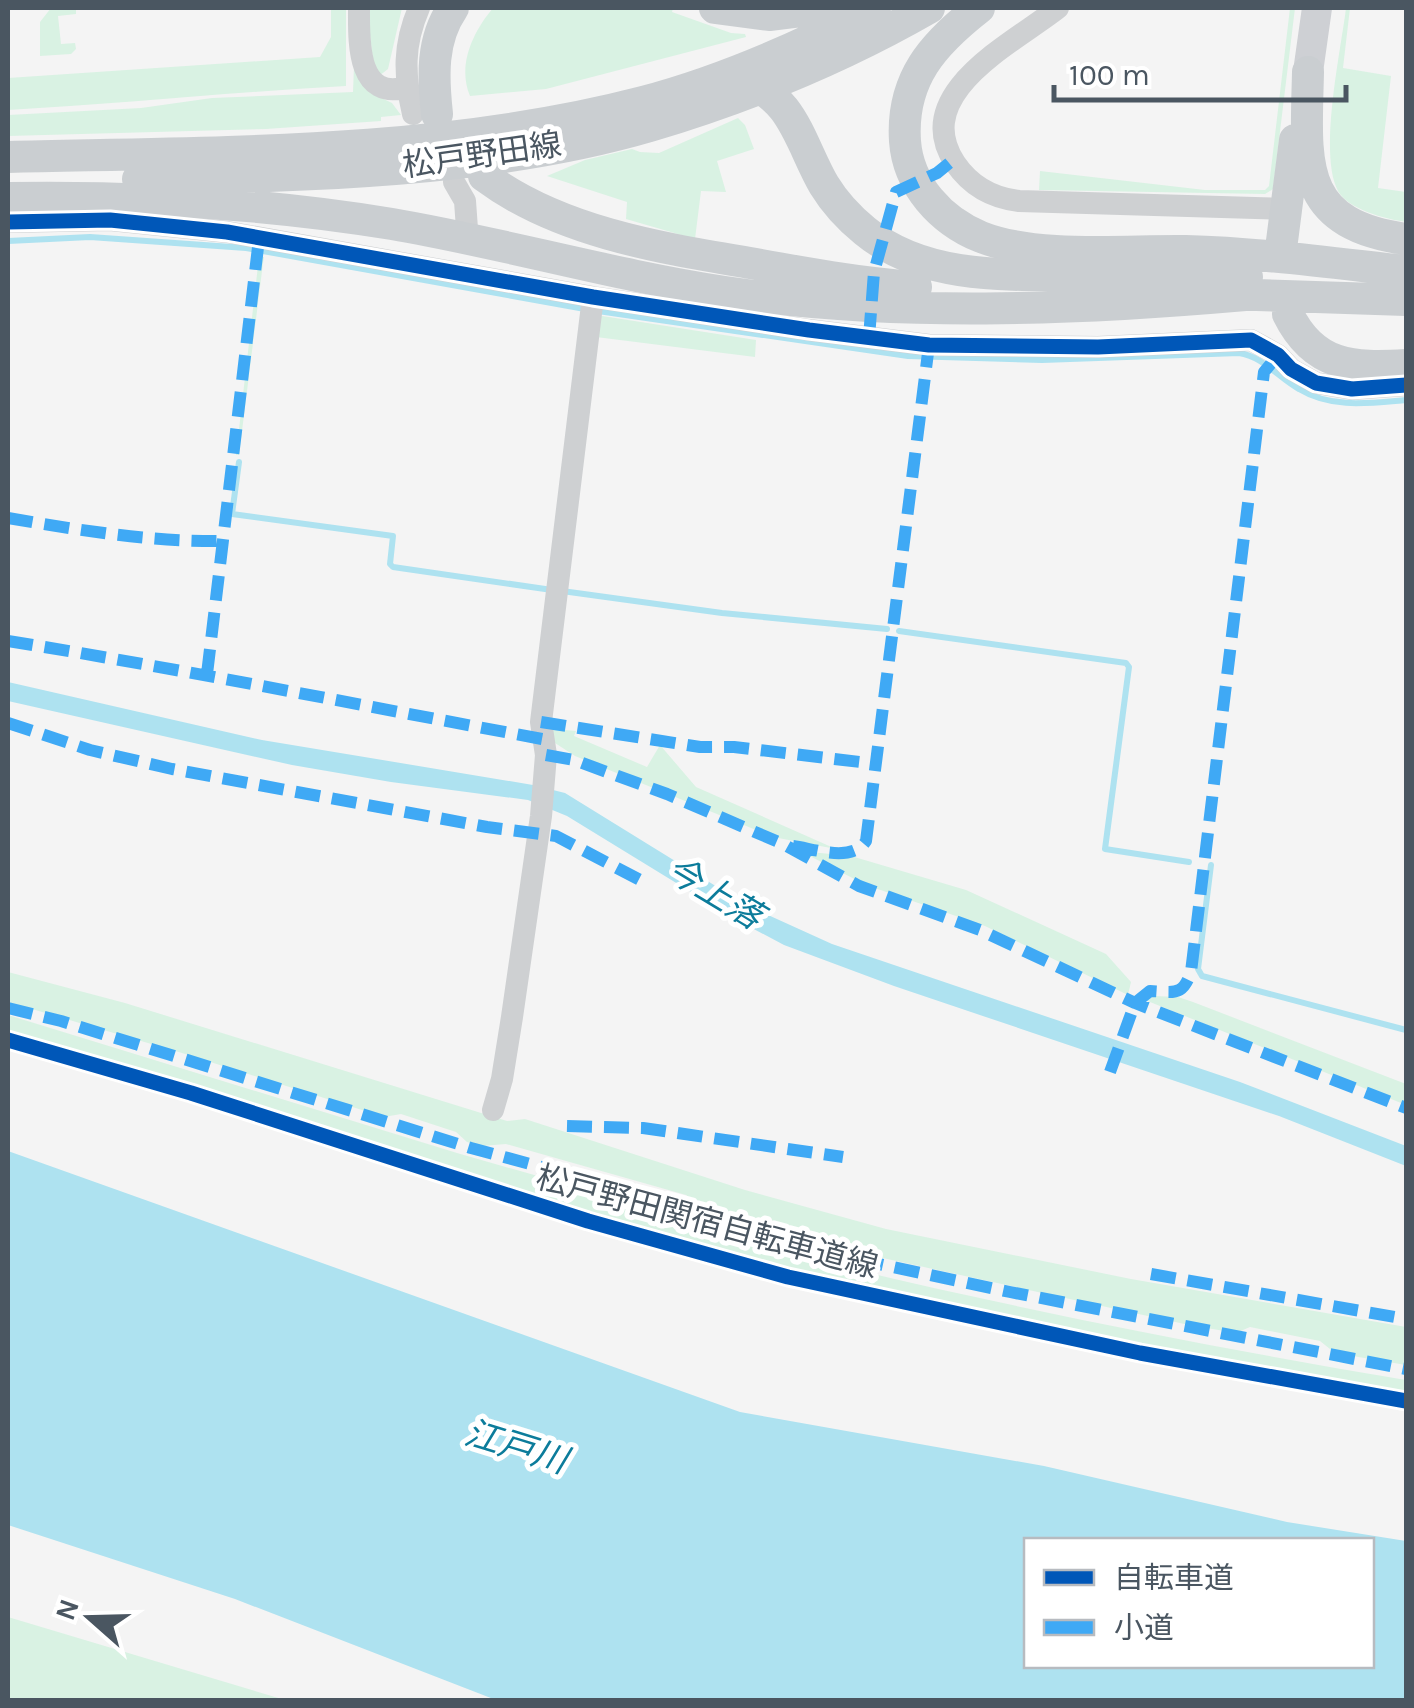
<svg xmlns="http://www.w3.org/2000/svg" width="1414" height="1708" font-family="Karla,'Noto Sans JP',sans-serif">
	<style>
		.green { fill: #d9f2e3 }
		.water { fill: #aee2f0; fill-rule: evenodd }
		.lines { fill: none; stroke-linecap: round; stroke-linejoin: round }
		.stream { stroke: #aee2f0; stroke-width: 6 }
		.street { stroke: #ced0d2; stroke-width: 22 }
		.secondary { stroke: #ced0d4; stroke-width: 30 }
		.primary { stroke: #caced1; stroke-width: 32 }
		.quiet { stroke: #3fa9f5; stroke-width: 12; stroke-dasharray: 25 12; stroke-linecap: butt }
		.cycleway-casing { stroke: #fff; stroke-width: 21 }
		.cycleway { stroke: #0057b8; stroke-width: 15 }
		.labels { text-anchor: middle; dominant-baseline: central; stroke-width: 10; stroke-linejoin: round; paint-order: stroke }
		.street-label { font-size: 32px; fill: #4a5661; stroke: #fff }
		.water-label { font-size: 35px; font-style: italic; fill: #0c7c9b; stroke: #fff }
	</style>
	<rect width="100%" height="100%" fill="#f4f4f4"/>
	<path class="green" d="M51,8h25v6l-18,2 3,28 14,-1 1,6 -5,5 -31,2v-34z
		M331,8h15v78c-113,6 -225,18 -338,24v-32l312,-21 11,-20z
		M367,8h35l-14,61 -9,7 -5,-6z
		M493,8h180l-1,4 59,21 14,1 1,3 -200,52 -76,7c-13,-31 3,-64 23,-88z
		M1290,8h5l-22,181 -8,5 -226,-4 1,-19 165,19h60l4,-4z
		M1346,8h4l-7,60 48,8 -13,112 28,4v30c-20,-3 -57,-12 -68,-31 -20,-37 3,-141 8,-183z
		M354,66l21,29 17,8 9,12 -20,2v4l-115,8 -258,7v-21l133,-7 71,-10 141,-6z
		M738,118l7,7 9,24 -37,12 9,31 -25,-1 -6,48 -69,-20 1,-17 -80,-26 38,-16 47,-11 8,3 19,1z
		M259,257h5l-1,6 -24,192h-3z
		M596,315l160,25 -1,17 -159,-20z
		M554,729l22,2 -2,5 73,31 13,-22 36,42 140,62 -63,-12 -198,-81 -20,-13 -5,-12z
		M800,851l51,5 115,34 140,64 25,28 -3,13 -143,-69 -119,-41z
		M8,972l117,31 382,118 18,-2 220,71 141,39 245,50 275,48v38l-71,-12 -15,-12 -70,-14 -14,6 -47,-8 -439,-96 -33,-10 -31,-24 -180,-51 -24,2 -15,-4 -11,-10 -55,-18 -17,3 -202,-64 -174,-51z
		M1154,996l24,1 15,5 213,82v21l-261,-105z
		M8,1015l449,138 203,58 10,4 8,10c239,64 485,114 728,155v17l-358,-69 -269,-59 -259,-72 -380,-127 -132,-36z
		M8,1617l277,83h-277z"/>
	<path class="water" d="M8,682l254,58 271,45 32,8 183,113 84,38 408,138 166,64v20l-127,-50 -385,-130 -110,-41 -49,-26 -168,-103 -39,-16 -137,-18 -99,-17 -284,-64z
		M8,1151l732,261 304,54 243,56 119,19v159h-910l-261,-101 -227,-74zM1026,1540h346v126h-346z"/>
	<g class="lines">
		<path class="stream" d="M8,241l82,-4 156,11 339,61
			M598,311l310,45 134,4 197,-7c23,3 40,25 60,36 33,20 71,14 107,11
			M239,462l-7,52 161,22 -3,28 3,3 159,23
			M562,591l160,22 165,16
			M899,631l227,32 3,4 -24,182 84,13
			M1211,865l-13,104 4,7 204,54"/>
		<path class="street" d="M359,8c0,31 -3,94 48,79
			M1058,8c-44,35 -149,85 -103,155 15,22 37,35 64,38l266,8
			M413,114c-9,-39 -10,-69 6,-106
			M454,182l11,19 2,28
			M8,222l102,-2 117,12 366,65 216,33 120,15 169,2 153,-7 27,15 13,14 25,14 36,6 54,-4
			M493,1110l9,-31 10,-62 29,-201 5,-61 -5,-33 52,-425"/>
		<path class="secondary" d="M1308,72l9,-64"/>
		<path class="primary" d="M715,8l54,7 56,-7
			M979,8c-46,36 -78,71 -74,133 3,44 36,80 76,96 56,22 144,13 205,14 74,2 147,12 220,20
			M1308,72c-2,90 -12,152 98,167
			M742,81c51,13 59,65 82,104 11,18 25,33 41,46 64,53 159,43 236,44 49,0 98,1 146,2
			M437,114c-4,-37 -6,-74 16,-106
			M8,157c209,-5 431,-2 635,-55 80,-21 159,-56 232,-94
			M484,176c75,56 177,72 266,87 55,10 110,20 166,24
			M138,179c166,-3 352,-6 512,-53 97,-29 192,-68 279,-118
			M8,198c128,-2 256,5 384,26 111,19 221,51 333,68 172,25 348,18 520,3
			M1282,241l13,-101
			M1225,294l181,6
			M1288,314c26,53 65,54 118,51"/>
		<path class="quiet" d="M869,338l5,-66 22,-80 41,-19 16,-13
			M8,518c69,12 143,24 215,23
			M8,641c179,29 356,65 534,98
			M207,674l52,-435
			M541,722l159,25h34l143,17
			M8,723l82,27 82,19 315,58 69,9 84,44
			M546,755l28,5 93,34 116,50 76,42 121,44 155,73 271,105
			M793,846c22,3 59,17 73,-5l63,-496
			M8,1008l53,13 410,127 207,56 38,20 121,31 173,37 396,77
			M1110,1072l25,-69 15,-12c24,1 32,6 41,-19l73,-600 14,-17
			M567,1126l76,2 200,29
			M1151,1274l255,45"/>
		<defs>
			<path id="cycleway" d="M8,222l102,-2 117,12 366,65 216,33 120,15 169,2 153,-7 27,15 13,14 25,14 36,6 54,-4
				M8,1040l183,53 397,128 200,56 352,76 266,48"/>
		</defs>
		<use href="#cycleway" class="cycleway-casing"/>
		<use href="#cycleway" class="cycleway"/>
	</g>
	<g class="labels">
		<g class="street-label">
			<text transform="translate(482 155) rotate(-8)">松戸野田線</text>
			<text transform="translate(707 1222) rotate(15)">松戸野田関宿自転車道線</text>
		</g>
		<g class="water-label">
			<text transform="translate(714 893) rotate(31)">今上落</text>
			<text transform="translate(516 1447) rotate(17)">江戸川</text>
		</g>
	</g>
	<rect width="1414" height="1708" fill="none" stroke="#4a5661" stroke-width="20"/>
	<rect x="1024" y="1538" width="350" height="130" fill="#ffffff" stroke="#b7bbc0" stroke-width="2.5"/>
	<rect x="1044" y="1570" width="50" height="15" fill="#0057b8" stroke="#b7bbc0" stroke-width="2.5"/>
	<text x="1114" y="1588" font-size="30" fill="#4a5661">自転車道</text>
	<rect x="1044" y="1620" width="50" height="15" fill="#3fa9f5" stroke="#b7bbc0" stroke-width="2.5"/>
	<text x="1114" y="1638" font-size="30" fill="#4a5661">小道</text>
	<g transform="translate(90 1618) rotate(290)" stroke="#ffffff" stroke-width="8" paint-order="stroke">
	<path d="M0-8L18 38L0 25L-18 38Z" fill="#4a5661"/>
	<text y="-15" font-size="28" font-weight="bold" text-anchor="middle" fill="#4a5661">N</text>
	</g>
	<path d="M1054 85v15h292v-15" fill="none" stroke="#4a5661" stroke-width="5"/>
	<text x="1069" y="85" font-size="30" fill="#4a5661" stroke="#ffffff" stroke-width="8" paint-order="stroke">100 m</text>
</svg>
